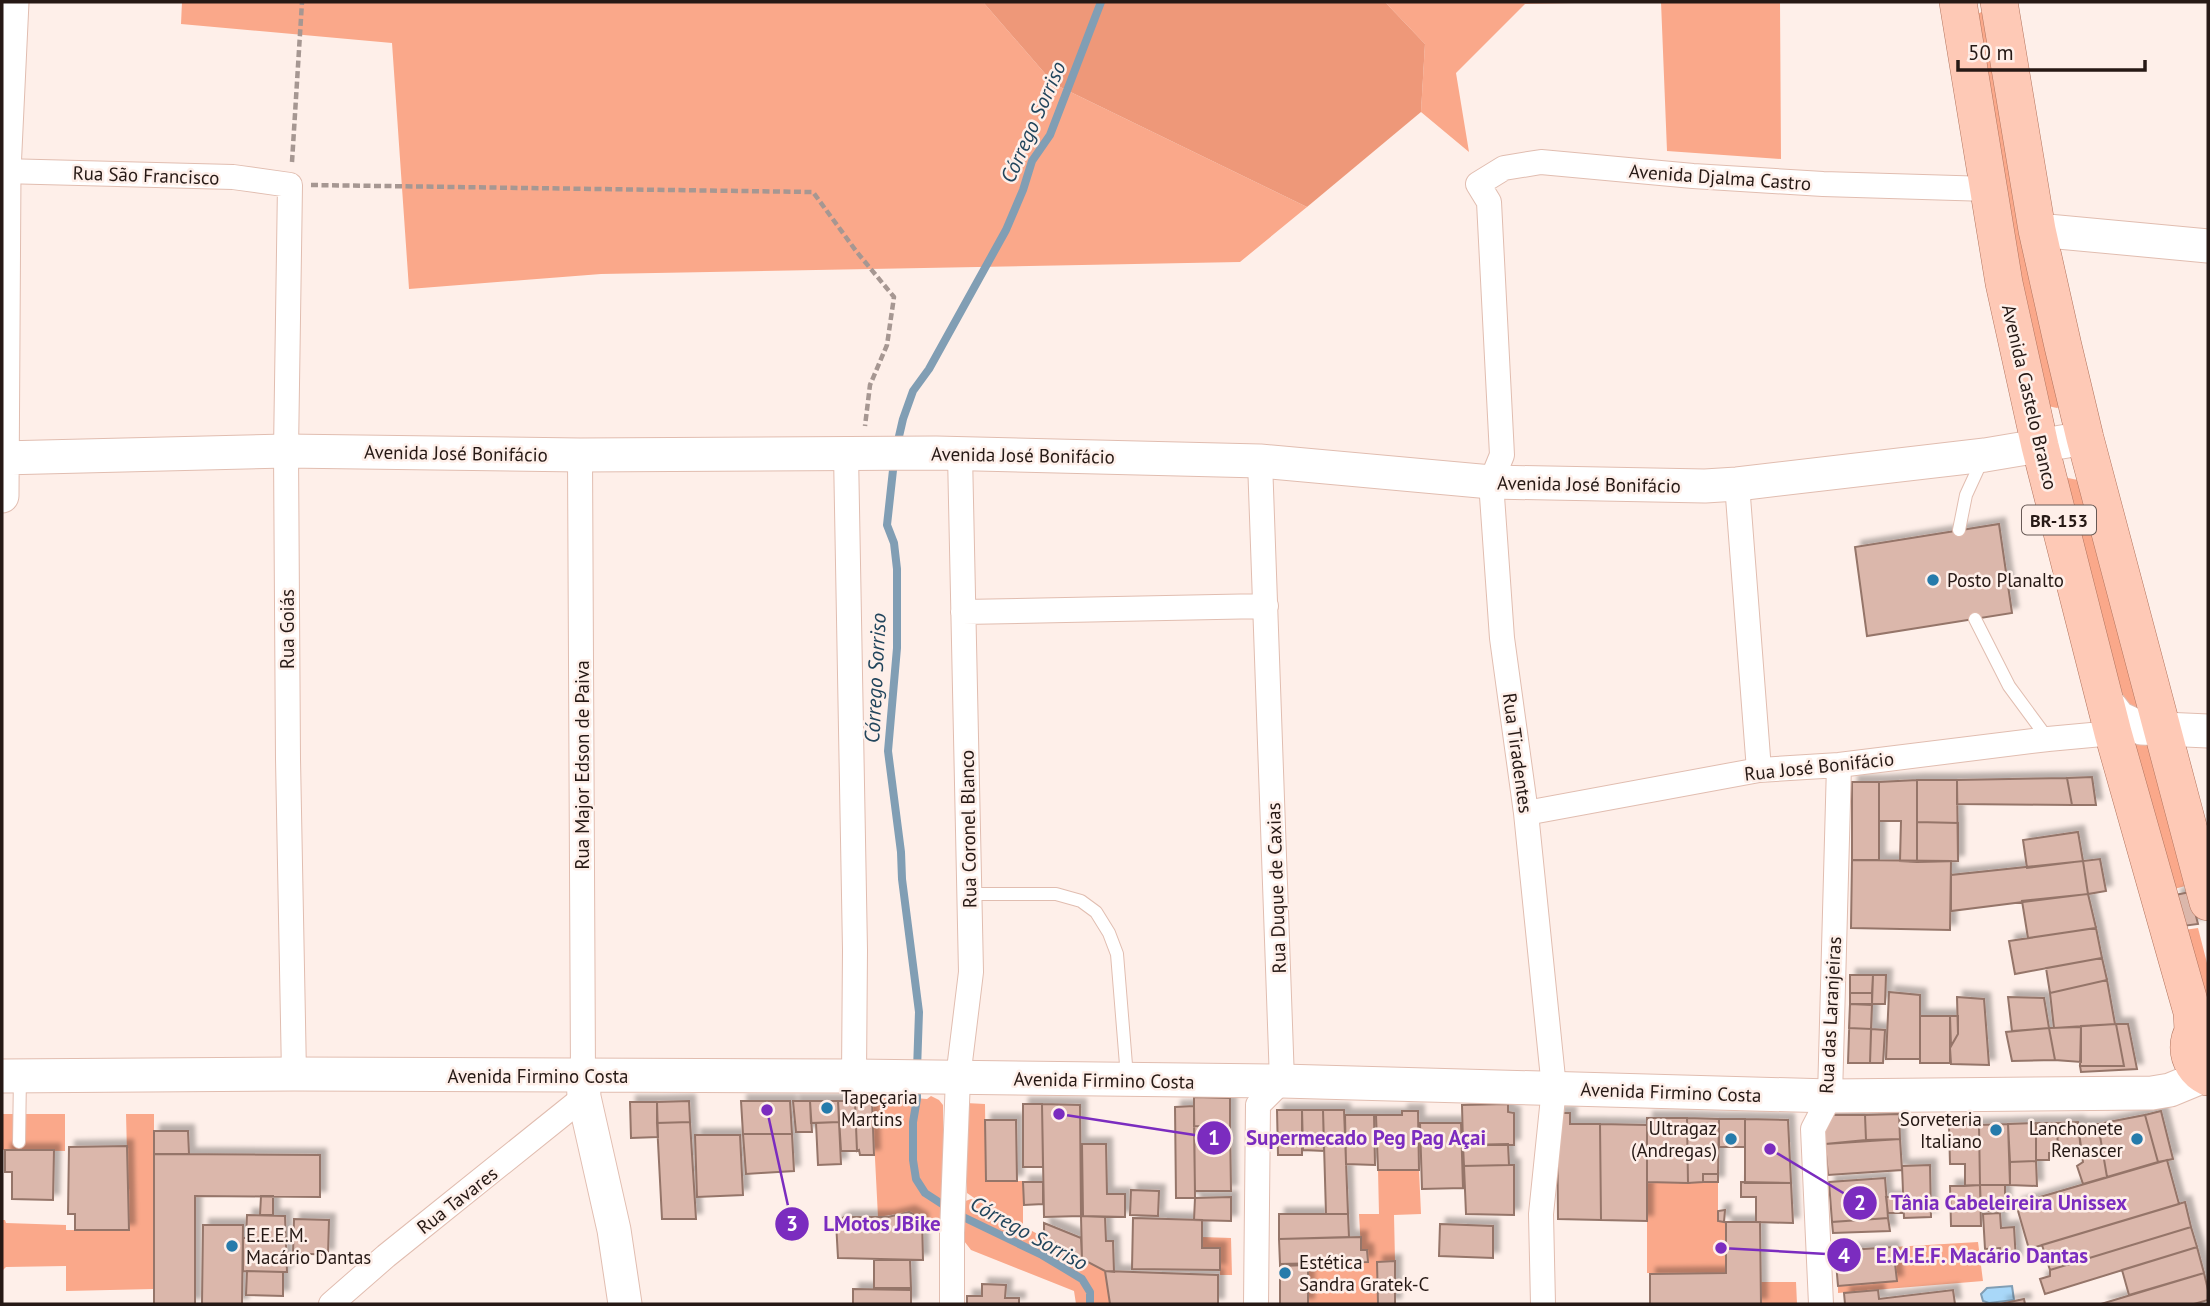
<svg xmlns="http://www.w3.org/2000/svg" width="2210" height="1306" font-family="'PT Sans',sans-serif">
	<style>
		.green { fill: #faa88a }
		.forest { fill: #ee9879 }
		.water { fill: #a8d7f8; stroke: #819eb4; stroke-width: 2 }
		.lines { fill: none; stroke-linecap: round; stroke-linejoin: round }
		.stream { stroke: #819eb4; stroke-width: 8 }
		.building { fill: #dbb7ab; stroke: #957569; stroke-width: 2; filter: url(#shadow) }
		.lane-casing { stroke: #e1bdb0; stroke-width: 14 }
		.street-casing { stroke: #e1bdb0; stroke-width: 26 }
		.secondary-casing { stroke: #e1bdb0; stroke-width: 35 }
		.primary-casing { stroke: #b2745e; stroke-width: 38 }
		.path { stroke: #a69792; stroke-width: 4.5; stroke-dasharray: 7 3.5; stroke-linecap: butt }
		.lane { stroke: #fff; stroke-width: 12 }
		.street { stroke: #fff; stroke-width: 24 }
		.secondary { stroke: #fff; stroke-width: 33 }
		.primary { stroke: #fec9b6; stroke-width: 37 }
		.poi-dot { fill: #267bab; stroke: #feefe9; stroke-width: 2.5 }
		.labels { text-anchor: middle; dominant-baseline: central; stroke-width: 5; stroke-linejoin: round; paint-order: stroke }
		.shield { fill: #feefe9; stroke: #675955; stroke-width: 2 }
		.shield-label { font-size: 18px; font-weight: bold; fill: #261915 }
		.street-label { font-size: 19px; fill: #261915; stroke: #feefe9 }
		.poi-label { font-size: 19px; fill: #261915; stroke: #feefe9; text-anchor: start }
		.water-label { font-size: 21px; font-style: italic; fill: #21455c; stroke: #feefe9 }
		.leader { fill: none; stroke: #7b2cbf; stroke-width: 2.5 }
		.callout-dot { fill: #7b2cbf; stroke: #feefe9; stroke-width: 2.5 }
		.mark-label { font-size: 21px; text-anchor: middle; font-weight: bold; fill: #fff }
		.callout-label { font-size: 21px; text-anchor: middle; font-weight: bold; fill: #7b2cbf; stroke: #feefe9; stroke-width: 5; stroke-linejoin: round; paint-order: stroke }
	</style>
	<defs>
		<filter id="shadow"><feDropShadow dx="6" dy="-6" stdDeviation="2" flood-color="#0004"/></filter>
	</defs>
	<rect width="100%" height="100%" fill="#feefe9"/>
	<path class="green" d="M182,2h801l71,82 253,123 -67,55 -639,12 -192,15 -17,-246 -211,-19z
		M1385,2h240l-100,2 -69,69 13,79 -48,-40 4,-68z
		M1661,2h119l1,157 -114,-8z
		M1982,12l5,2 74,392 -4,2 -9,-2 -41,-192 -31,-200z
		M2068,478l10,2 64,231 -16,-8 -6,-16 -55,-206z
		M2134,740l20,3 35,142 -15,4z
		M2198,928l10,39v38l-24,-75z
		M876,1095l51,4 4,-3 8,4 4,5v75l17,23 11,-4 9,3 -13,-9 -1,-90 19,1 1,77h37v45l82,45 5,33h-34l-2,-13 -103,-41 -10,-13 -52,-25 -31,5 -6,-117z
		M2,1114h63v37l-63,-1z
		M126,1114h28v175l-88,2v-25l-60,1 -4,4v-51h3l1,3 60,2v5h63z
		M1378,1170h41l2,44 -27,1 1,46 -17,43h-70v-39l59,-3v-11l-6,-1 -2,-36h20z
		M1647,1182h71v39l8,1v51h-79z
		M1202,1237l29,1 1,37h-12v-27h-18z
		M1978,1242l5,39 -145,12v-7l58,-5 -3,-34z
		M1761,1282h35l1,22h-36z"/>
	<path class="forest" d="M983,2h402l40,42 -4,68 -114,95 -253,-123z"/>
	<path class="water" d="M2012,1286l2,14 -25,3 -6,-2 -2,-7 6,-6z"/>
	<g class="lines">
		<path class="stream" d="M897,445l6,-26 10,-28 16,-22 77,-139 17,-40 9,-29 18,-26 51,-133
			M894,461l-7,64 7,18 3,26v79l-9,103 13,101 1,27 17,133 -2,58
			M917,1083v16l-4,23v38l3,19 9,14 34,22 83,40 40,24 8,13v12"/>
	</g>
	<path class="building" d="M1999,524l13,89 -145,23 -12,-89z
		M2092,777l4,28h-24l-5,-27z
		M2067,778l5,27 -115,-1v-24z
		M1917,780h40l1,81 -41,1z
		M1917,780v82l-17,-1 1,-40h-22v-39z
		M1852,782h27v78h-27z
		M1917,822l41,1v38l-41,1z
		M2078,832l5,29 -56,7 -4,-28z
		M2100,859l6,32 -18,3 -5,-33z
		M1852,860l99,1 -1,69 -99,-2z
		M2083,861l5,33 -137,17v-36z
		M2190,892l8,32 -15,2 -8,-31z
		M2088,894l8,34 -68,10 -6,-37z
		M2096,928l6,30 -87,16 -6,-33z
		M2102,958l5,22 -57,13 -4,-25z
		M1850,975h23l-1,18h-22z
		M1873,975h13l-1,29h-13z
		M2107,980l8,44 -61,4 -4,-35z
		M1889,992l31,3v64h-34z
		M1850,993h22v11h-22z
		M1957,997l27,2 5,66 -38,-1 -1,-16 8,-14z
		M2008,997l36,1 5,30 -37,3z
		M1850,1004l22,1 -2,58h-22z
		M1850,1004l22,1 -1,24 -22,-1z
		M1920,1016h30v47h-30z
		M1950,1016h8v18l-7,12z
		M2116,1024l8,42h-44l1,-40z
		M2116,1024h12l9,45 -56,3 -1,-6h44z
		M2081,1027v35l-26,-2 -6,-32z
		M2049,1028l6,32 -43,1 -6,-29z
		M1871,1029l14,1 -2,33h-13z
		M1194,1097l36,1v29l-36,-1z
		M872,1100l2,55h-14l-1,-5 -2,1 -2,-50z
		M689,1101l1,21 -33,1v-21z
		M741,1101h49l2,33h-49z
		M793,1101h17l2,31h-16z
		M810,1101h28l1,21 -28,1z
		M838,1101h17l2,50h-16z
		M630,1102h27l1,35 -27,1z
		M1023,1104h19l1,63h-20z
		M1042,1104l38,1 1,111 -37,1z
		M1508,1104v8l6,1v32h-51l-1,-40z
		M1194,1106l1,92h-19l-1,-91z
		M1277,1110h25v45h-24z
		M1302,1110h21l1,41 -21,-1z
		M1323,1110h21l4,104h-22z
		M1402,1111h16l1,59h-41l-2,-55h26z
		M2161,1111l12,48 -15,3 -13,-47z
		M1557,1113h13v11h30l1,96 -43,-1z
		M1899,1114l1,25 -34,1 -1,-25z
		M1345,1115h29l1,50 -29,-1z
		M1823,1115h42l1,25 -41,4z
		M2145,1115l13,47 -51,15 -9,-53z
		M1647,1118h40l1,65 -41,-1z
		M1687,1118l32,1 -1,55h-15v8l-15,1z
		M1719,1119h26v28h-26z
		M1745,1119l43,1 3,63h-46z
		M985,1120h31l1,61h-31z
		M690,1122l6,97h-34l-5,-96z
		M839,1122l2,42 -23,1 -2,-42z
		M2078,1122l3,30 -23,1 -1,-30z
		M1420,1123h41l2,65 -41,1z
		M2036,1123h21l1,30h-9v7h-13z
		M2036,1123v38l-26,1 -2,-38z
		M1600,1124l47,1v96l-46,-1z
		M2008,1124l2,61h-30l-1,-60z
		M2078,1124h20l9,53 -24,7 -6,-18 6,-4z
		M1949,1125h30l1,60 -15,1v-22h-15z
		M1194,1126l36,1 1,64h-36z
		M154,1131h34l1,23h-35z
		M743,1134h49l2,37 -48,3z
		M695,1135h45l3,60 -46,2z
		M1900,1139l2,31 -74,5 -3,-31z
		M1082,1144h24l1,50h18v23l-42,-1z
		M1508,1144l1,21 -45,1 -1,-21z
		M127,1146l2,84h-54v-16h-7l1,-67z
		M5,1150h49l-1,50 -41,-1v-27h-7z
		M154,1154l166,1v42l-125,-1v108h-41z
		M2167,1160l12,44 -150,45 -13,-45z
		M2036,1161l1,25 -27,-1v-23z
		M1509,1165h5v50l-48,-1 -2,-48z
		M1930,1165l1,52 -27,1 -2,-52z
		M1703,1174h15v8h-15z
		M1885,1178l3,40 -56,4 -3,-40z
		M1023,1182h20v22l-19,1z
		M1741,1182l50,1 2,40 -37,-1v-25h-15z
		M1980,1185l1,41h-30l-1,-40z
		M1980,1185h25v26h-24z
		M1131,1190l28,1 -1,25 -28,-1z
		M261,1196h12v19h-13z
		M1231,1197v24l-37,-1 1,-22z
		M1886,1197h17v16h-15z
		M2185,1202l6,25 -141,43 -8,-25z
		M1725,1210l-1,12 -6,-1v-10z
		M909,1212l13,7 1,41 -85,-2 -2,-36 8,-5h44z
		M2000,1213l1,15 13,-1 2,34 -15,1 -1,-14 -15,1 -2,-35z
		M1279,1214h69l1,23 -70,2z
		M247,1215l38,1 2,56 -44,-1v-33h3z
		M1081,1216l24,1 1,24h7l1,31 -9,-1 -23,-12z
		M1133,1218l69,2v28h18v22l-88,-1z
		M1888,1218l2,13 -57,2 -1,-11z
		M294,1219l35,1 -1,35 -35,-2z
		M1726,1222h34l1,82h-111v-30l76,-1z
		M1044,1223l37,15 1,21 -38,-21z
		M1440,1224l53,2v32l-54,-2z
		M203,1225h40l-1,79h-40z
		M2191,1227l6,20 -152,47 -5,-15 10,-3v-6z
		M1361,1237v13h6l1,12 -88,2 -1,-25z
		M1893,1247l4,34 -59,5 -3,-35z
		M2197,1247l7,26 -75,22 -7,-25z
		M874,1260h36l1,28h-37z
		M1395,1261v43h-17l-1,-42z
		M1308,1265v39h-28v-38z
		M247,1271l36,1v24l-37,-1z
		M1105,1271l113,4v29h-108z
		M2204,1273l4,17v10l-14,4h-93z
		M982,1284l24,1 -1,13h14v6h-52v-8h15z
		M853,1289l58,1v14h-58z
		M1878,1290l1,9 74,-9 2,14h-110l-1,-11z
		M2024,1299l1,5h-25z"/>
	<g class="lines">
		<defs>
			<path id="lane" d="M1959,530l7,-35 17,-37
				M1975,619l34,67 39,53
				M969,894h87l25,7 15,11 13,21 8,21 10,123
				M19,1142l1,-66"/>
			<path id="street" d="M2,171l231,6 57,8 -4,266 2,308 6,315
				M846,453l9,497 -1,126
				M580,455l3,621
				M1737,484l22,286
				M963,612l303,-6
				M1526,813l233,-43 80,-5 209,-26 65,-6
				M331,1304l55,-48 198,-159
				M952,1304v-71l6,-155 13,-106 -11,-518
				M1256,1304l2,-199 24,-24 -22,-620
				M1543,1304l-2,-90 13,-126 -28,-275 -24,-175 -11,-156 11,-27 -13,-253 -11,-18 26,-16 37,-6 152,14 130,8 166,5
				M1821,1304l-8,-175 17,-33 9,-331"/>
			<path id="secondary" d="M2037,230l171,16
				M2,458l284,-7 294,4 356,-2 324,8 231,21 214,4 32,-2 248,-29 100,-17
				M2,496l2,-325 8,-169
				M2106,701l13,17 22,10 67,3
				M2,1076l292,-2 560,2 428,5 548,15 322,-3 18,-3 34,-14
				M583,1076l1,21 30,133 11,74"/>
			<path id="primary" d="M1958,2l46,281 36,163 73,287 79,279 1,18
				M1999,2l38,228 26,116 22,92 123,464
				M2208,1019c-26,11 -25,46 0,58"/>
		</defs>
		<use href="#lane" class="lane-casing"/>
		<use href="#street" class="street-casing"/>
		<use href="#secondary" class="secondary-casing"/>
		<use href="#primary" class="primary-casing"/>
		<path class="path" d="M292,162l10,-160
			M311,185l502,7 43,59 38,46 -7,48 -17,40 -5,41"/>
		<use href="#lane" class="lane"/>
		<use href="#street" class="street"/>
		<use href="#secondary" class="secondary"/>
		<use href="#primary" class="primary"/>
	</g>
	<g class="poi-dot">
		<circle cx="1933" cy="580" r="7"/>
		<circle cx="827" cy="1108" r="7"/>
		<circle cx="1996" cy="1130" r="7"/>
		<circle cx="1731" cy="1139" r="7"/>
		<circle cx="2137" cy="1139" r="7"/>
		<circle cx="232" cy="1246" r="7"/>
		<circle cx="1285" cy="1273" r="7"/>
	</g>
	<g class="labels">
		<rect class="shield" x="2022" y="505.5" width="74" height="29" rx="5"/>
		<g class="shield-label">
			<text x="2059" y="520">BR-153</text>
		</g>
		<g class="street-label">
			<text transform="translate(146 175) rotate(2)">Rua São Francisco</text>
			<text transform="translate(1720 177) rotate(4)">Avenida Djalma Castro</text>
			<text transform="translate(2030 397) rotate(77)">Avenida Castelo Branco</text>
			<text transform="translate(456 453) rotate(1)">Avenida José Bonifácio</text>
			<text transform="translate(1023 455) rotate(1)">Avenida José Bonifácio</text>
			<text transform="translate(1589 484) rotate(1)">Avenida José Bonifácio</text>
			<text transform="translate(287 629) rotate(-90)">Rua Goiás</text>
			<text transform="translate(1518 753) rotate(82)">Rua Tiradentes</text>
			<text transform="translate(582 765) rotate(-90)">Rua Major Edson de Paiva</text>
			<text transform="translate(1819 766) rotate(-6)">Rua José Bonifácio</text>
			<text transform="translate(968 829) rotate(-91)">Rua Coronel Blanco</text>
			<text transform="translate(1276 888) rotate(-92)">Rua Duque de Caxias</text>
			<text transform="translate(1830 1015) rotate(-87)">Rua das Laranjeiras</text>
			<text x="538" y="1076">Avenida Firmino Costa</text>
			<text transform="translate(1104 1080) rotate(1)">Avenida Firmino Costa</text>
			<text transform="translate(1671 1092) rotate(2)">Avenida Firmino Costa</text>
			<text transform="translate(457 1200) rotate(-38)">Rua Tavares</text>
		</g>
		<g class="poi-label">
			<text x="1947" y="580">Posto Planalto</text>
			<text x="841" y="1097">Tapeçaria<tspan x="841" dy="22">Martins</tspan></text>
			<text x="1982" y="1119" text-anchor="end">Sorveteria<tspan x="1982" dy="22">Italiano</tspan></text>
			<text x="1717" y="1128" text-anchor="end">Ultragaz<tspan x="1717" dy="22">(Andregas)</tspan></text>
			<text x="2123" y="1128" text-anchor="end">Lanchonete<tspan x="2123" dy="22">Renascer</tspan></text>
			<text x="246" y="1235">E.E.E.M.<tspan x="246" dy="22">Macário Dantas</tspan></text>
			<text x="1299" y="1262">Estética<tspan x="1299" dy="22">Sandra Gratek-C</tspan></text>
		</g>
		<g class="water-label">
			<text transform="translate(1033 122) rotate(-66)">Córrego Sorriso</text>
			<text transform="translate(875 678) rotate(-87)">Córrego Sorriso</text>
			<text transform="translate(1029 1233) rotate(29)">Córrego Sorriso</text>
		</g>
	</g>
	<path class="leader" d="M1059 1114L1214 1138M1770 1149L1860 1203M767 1110L792 1224M1721 1248L1844 1255"/>
	<g class="callout-dot">
		<circle cx="1059" cy="1114" r="7"/>
		<circle cx="1770" cy="1149" r="7"/>
		<circle cx="767" cy="1110" r="7"/>
		<circle cx="1721" cy="1248" r="7"/>
		<circle cx="1214" cy="1138" r="18"/>
		<circle cx="1860" cy="1203" r="18"/>
		<circle cx="792" cy="1224" r="18"/>
		<circle cx="1844" cy="1255" r="18"/>
	</g>
	<g class="mark-label">
		<text x="1214" y="1145">1</text>
		<text x="1860" y="1210">2</text>
		<text x="792" y="1231">3</text>
		<text x="1844" y="1263">4</text>
	</g>
	<g class="callout-label">
		<text x="1366" y="1145">Supermecado Peg Pag Açai</text>
		<text x="2009" y="1210">Tânia Cabeleireira Unissex</text>
		<text x="882" y="1231">LMotos JBike</text>
		<text x="1982" y="1263">E.M.E.F. Macário Dantas</text>
	</g>
	<rect width="2210" height="1306" fill="none" stroke="#261915" stroke-width="7"/>
	<path d="M1958 60v10h187v-10" fill="none" stroke="#261915" stroke-width="3.5"/>
	<text x="1968" y="60" font-size="21" fill="#261915" stroke="#feefe9" stroke-width="5" paint-order="stroke">50 m</text>
</svg>
